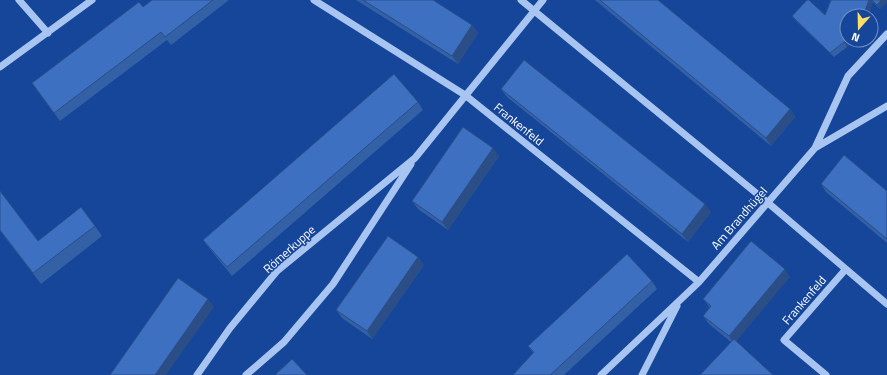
<svg xmlns="http://www.w3.org/2000/svg" width="887" height="375" font-family="'Titillium Web',sans-serif">
	<style>
		.lines { fill: none; stroke-linecap: round; stroke-linejoin: round }
		.minor { stroke: #a8c5f2; stroke-width: 7 }
		.wall { fill: #3460a6 }
		.shaded-wall { fill: #2b4e87 }
		.building { fill: #3d70c1; stroke: #2b4e87 }
		.labels { text-anchor: middle; dominant-baseline: central; stroke-width: 3; stroke-linejoin: round; paint-order: stroke }
		.street-label { font-size: 12px; fill: #fff; stroke: #154699 }
	</style>
	<rect width="100%" height="100%" fill="#154699"/>
	<g class="lines">
		<path class="minor" d="M19,0l29,33
			M314,0l151,95 234,187
			M521,0l246,202 120,102
			M0,67l92,-67
			M815,148l72,-42
			M197,375l33,-47 47,-57 138,-113 128,-158
			M246,375l38,-33 49,-58 78,-120
			M601,375l98,-93 116,-134 33,-72 39,-42
			M642,375l35,-69
			M826,375l-42,-35 61,-70"/>
	</g>
	<path class="wall" d="M152,0h77l-58,45 -4,-5 -107,81 -28,-38 111,-76z
		M356,0h77l39,25 6,8 -20,31z
		M595,0h63l132,109 5,8 -24,29z
		M831,0h56v2l-7,7 -7,-7 -5,14h-21v24h3l-3,7 -13,10 -39,-37 -3,-4 33,-1z
		M501,89l210,123 -23,30 -181,-145z
		M418,102l5,8 -191,166 -23,-28 -6,-8z
		M499,156l-51,74 -30,-21 -6,-8z
		M821,184l66,7v52l-61,-51z
		M0,191l38,50 57,-15 7,10 -61,48 -41,-53z
		M424,265l-52,74 -30,-21 -6,-8z
		M790,277l-59,65 -22,-18 -6,-8 7,-8 -7,-9z
		M652,281l5,8 -93,86h-51l20,-22 -5,-7z"/>
	<path class="shaded-wall" d="M869,0h3l1,2 -5,14h-5z
		M881,0h6v2l-7,7 -3,-4z
		M472,25l6,8 -20,31 -6,-8z
		M847,34v6h3l-3,7 -3,-5z
		M790,109l5,8 -24,29 -5,-8z
		M493,148l6,8 -51,74 -6,-8z
		M705,204l6,8 -23,30 -6,-8z
		M418,257l6,8 -52,74 -5,-8z
		M785,269l5,8 -56,67 -5,-8z
		M208,299l6,8 -48,68h-11z"/>
	<path class="building" d="M152,0h61l-48,37 -4,-5 -107,81 -22,-30 107,-81 4,5z
		M363,0h70l39,25 -20,31z
		M600,0h58l132,109 -24,29z
		M807,0h2l16,15 6,-15h38l-6,16h-6l-3,-3v3h-7v18l-3,8 -14,11 -38,-37z
		M872,0h9l-4,5z
		M524,60l181,144 -23,30 -181,-145z
		M394,74l24,28 -191,165 -24,-27z
		M463,127l30,21 -51,74 -30,-21z
		M844,155l43,36v48l-66,-55z
		M0,191l38,50 43,-34 14,19 -62,47 -33,-43z
		M388,236l30,21 -51,74 -31,-21z
		M751,241l34,28 -56,67 -26,-20 8,-10 -8,-7z
		M627,254l25,27 -102,94h-37l21,-23 -6,-6z
		M178,278l30,21 -53,76h-45z
		M734,339l39,36h-73z
		M292,359l15,16h-32z"/>
	<g class="labels">
		<g class="street-label">
			<text transform="translate(519 124) rotate(39)">Frankenfeld</text>
			<text transform="translate(739 218) rotate(-49)">Am Brandhügel</text>
			<text transform="translate(289 249) rotate(-42)">Römerkuppe</text>
			<text transform="translate(804 300) rotate(-49)">Frankenfeld</text>
		</g>
	</g>
	<g transform="translate(859 28) rotate(200)"><circle r="19" fill="#154699" stroke="#7390c2"/>
	<path d="M0-3L7 15L0 10L-7 15Z" fill="#ffde6a"/>
	<text y="-6" font-size="11" font-weight="bold" text-anchor="middle" fill="#ffffff">N</text>
	</g>
</svg>
